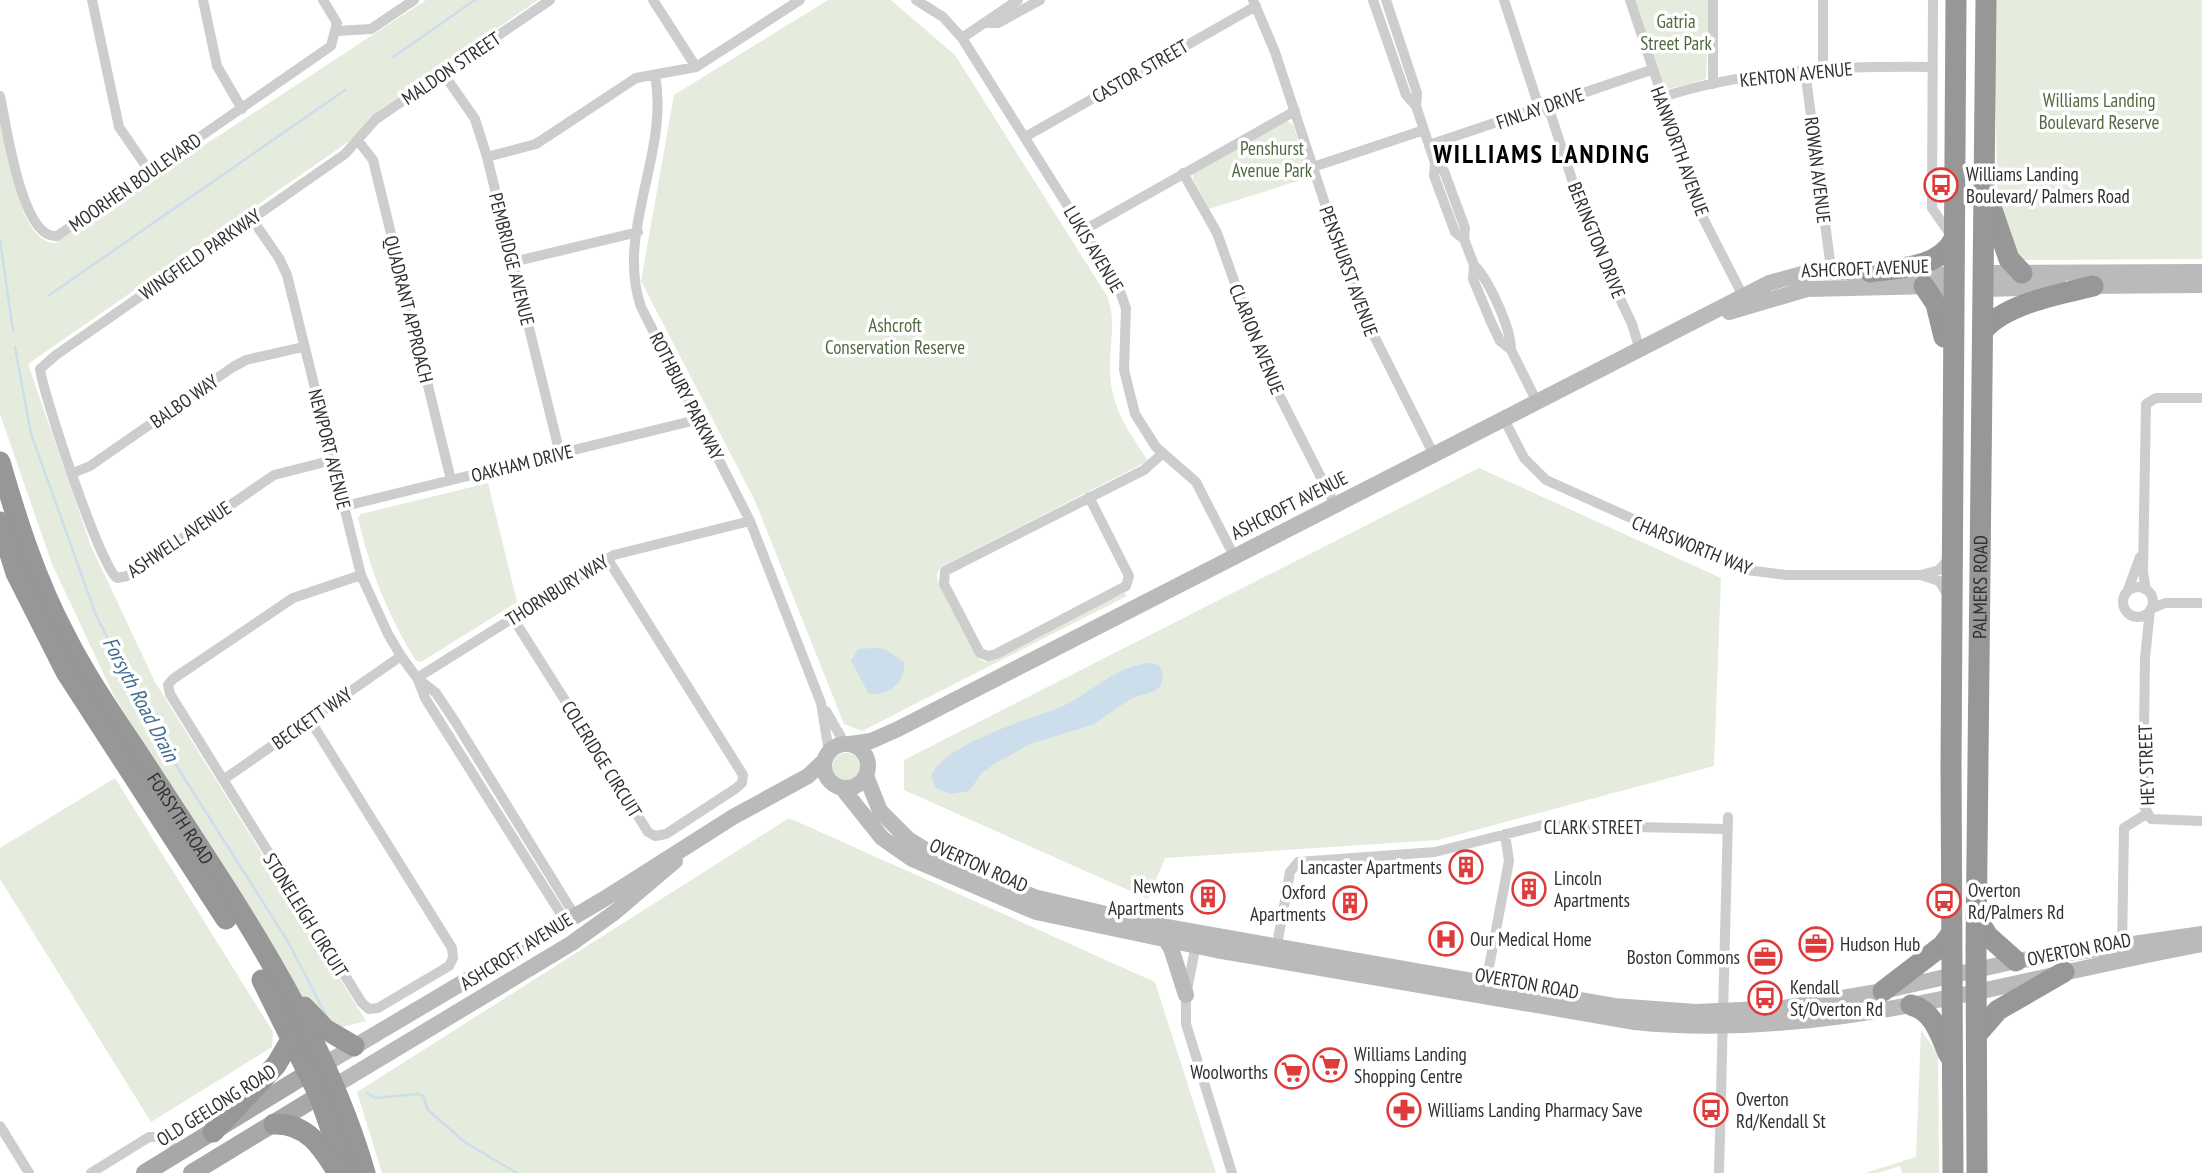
<svg xmlns="http://www.w3.org/2000/svg" width="2202" height="1173" font-family="'PT Sans Narrow',sans-serif">
	<style>
		.green { fill: #e5ecde }
		.water { fill: #ccddeb }
		.lines { fill: none; stroke-linecap: round; stroke-linejoin: round }
		.stream { stroke: #ccddeb; stroke-width: 2.5 }
		.street { stroke: #cdcdcd; stroke-width: 10 }
		.secondary { stroke: #bababa; stroke-width: 16 }
		.primary { stroke: #a8a8a8; stroke-width: 18 }
		.highway { stroke: #979797; stroke-width: 21 }
		.labels { text-anchor: middle; dominant-baseline: central; stroke-width: 7; stroke-linejoin: round; paint-order: stroke }
		.park-label { font-size: 19px; fill: #506a3f; stroke: #fff }
		.street-label { font-size: 19px; fill: #303030; stroke: #fff }
		.poi-label { font-size: 19px; fill: #303030; stroke: #fff; text-anchor: start }
		.water-label { font-size: 21px; font-style: italic; fill: #416b8f; stroke: #fff }
		.district-label { font-size: 26px; font-weight: bold; letter-spacing: 2px; fill: #000; stroke: #fff }
	</style>
	<rect width="100%" height="100%" fill="#fff"/>
	<path class="green" d="M426,0h112l-160,111 -27,29 -323,224 63,182 64,136 211,339 -27,7 -27,-14 -197,-316 -63,-134 -52,-150v-294c6,27 19,123 55,123z
		M828,0h63l64,55 152,241c10,25 2,49 3,76 1,36 19,60 38,89l-207,106 -4,7 1,8 40,76 7,4 139,-69 3,3 -265,135 -18,-7 -89,-223 -114,-220 33,-186z
		M1633,0h76l-3,79 -41,11z
		M1993,0h209v259l-186,1 -18,-38z
		M1287,120l6,5 18,52 -102,32 -16,-30v-6z
		M1479,468l242,110 -7,188 -276,74 -273,18 -17,41 -244,-109v-30z
		M488,483l29,119 -96,60 -5,-1c-29,-48 -45,-88 -58,-143l3,-4z
		M832 767a14 14 0 1 1 28 0a14 14 0 1 1-28 0Z
		M115,778l158,254 -1,15 -121,75 -151,-243v-31z
		M789,818l366,164 61,191h-834l-25,-81z
		M1921,1030l17,24 1,119h-37l-2,-7 -22,7h-13l51,-16z"/>
	<path class="water" d="M876,648l10,2 18,12c3,20 -16,34 -35,32l-18,-33 7,-12z
		M1151,663l8,2 4,8 -2,12 -6,6 -23,7 -40,27 -62,19 -34,19 -14,10 -13,18 -18,3 -15,-6 -5,-12c12,-31 95,-56 125,-67 34,-13 56,-43 95,-46z"/>
	<g class="lines">
		<path class="stream" d="M393,57l82,-57
			M0,240l13,90
			M48,296l297,-206
			M15,347l16,87 65,181 54,109 137,216 40,77
			M367,1093l8,5 43,-4 5,2 5,14 38,33 51,30"/>
		<path class="street" d="M92,0l27,127 31,45
			M203,0l14,66 25,43
			M653,0l43,67
			M916,0l27,17 19,21 156,248 8,22 -2,62 11,44 21,33 40,35 38,74
			M1253,0l22,52 83,252 76,151
			M1373,0l33,95 10,11 19,57 9,8 21,57 -1,11
			M1386,0l31,93 -1,13
			M1504,0l32,98 15,17 39,120 42,89 8,26
			M1630,0l72,216 41,80
			M1713,0v84
			M1823,0v68
			M1933,0l-1,208 20,29
			M988,23h10l42,-23
			M337,31l34,-2 43,-29
			M962,38l56,-38
			M1805,70l26,199
			M443,73l32,46 12,38 73,297
			M655,75c15,77 -40,157 -14,232l109,214 71,182 8,49
			M0,96c6,26 21,144 57,140l274,-190 6,-23 -14,-23
			M1660,98c86,-29 184,-32 273,-31
			M1025,137l231,-131
			M359,142l14,18 78,320
			M1429,145l222,-75
			M487,157l49,-13 100,-66 60,-11 104,-67
			M1435,163l-1,13 21,56 9,7 10,26 -1,14 18,43 9,19 11,9 26,52
			M1313,167l111,-37
			M1183,173l34,60 48,134 70,138
			M252,219l27,39 8,17 74,300 27,59 13,22 16,22 19,15 20,30 119,193
			M1084,230l211,-119
			M513,262l125,-30
			M1474,265c15,15 37,63 37,85
			M1504,419l20,39 22,22 201,90 39,5h135l18,6 8,13
			M333,460l-59,15 -147,101 -10,2c-17,-12 -73,-181 -77,-209l16,-14 289,-201 31,-35 174,-119
			M73,473l17,-7 143,-99 13,-7 57,-13
			M1089,497l40,79 -3,10 -130,68 -8,2 -8,-3 -36,-69 1,-13 199,-101 19,-17
			M345,506l355,-87
			M1921,575l18,-5 11,-13
			M2123 602a15 15 0 1 1 30 0a15 15 0 1 1-30 0Z
			M2128,590l12,-33
			M2146,590l-3,-18 3,-168 10,-6h46
			M2151,609l14,-6h37
			M2150,610l-5,48 -2,146 8,15 51,2
			M513,618l135,214 7,4 11,-2 69,-45 7,-6 1,-8 -136,-217
			M417,678l197,-123 136,-34
			M418,680l7,18 141,224
			M826,711l19,33
			M310,720l142,228 1,10 -4,8 -71,42 -9,1 -7,-6 -192,-309 -2,-9 5,-6 120,-81 68,-23
			M223,780l178,-124
			M1197,939l-11,56v29l46,149
			M1277,945l13,-73 8,-10 137,-10 107,-27 185,4
			M2122,946l2,-118 22,-14
			M1486,983l23,-122 -4,-27
			M0,1126l29,47
			M91,1173l58,-36h11l20,15
			M1719,1173l9,-356"/>
		<path class="secondary" d="M1984,273l218,-1
			M1902,274l51,1
			M2082,286l120,-1
			M1983,289l77,-2
			M1729,312l78,-23 127,-3 19,3
			M824 766a22 22 0 1 1 44 0a22 22 0 1 1-44 0Z
			M850,744l21,-3 27,-12 871,-446 44,-12 66,2
			M866,776l14,35 28,28 26,16 100,42 110,26 470,83 82,6 88,-4 99,-17 133,-30 186,-27
			M842,788l40,50 30,21 124,53 180,38 419,72c192,20 380,-44 567,-78
			M1165,939l6,9 15,47
			M325,1064l279,-165 129,-82 75,-41 16,-15
			M336,1085l236,-142 43,-31 60,-51"/>
		<path class="primary" d="M145,1173l173,-106
			M192,1173l138,-84"/>
		<g class="highway">
			<path d="M1990,204l19,55 13,14"/>
			<path d="M1870,272c29,-4 70,-4 84,-33"/>
			<path d="M1924,286l12,18 8,33"/>
			<path d="M1983,331c21,-27 77,-37 110,-45"/>
			<path id="s1" d="M0,462c17,59 36,118 65,173 21,42 49,82 75,121 85,132 181,265 225,417"/>
			<path d="M0,522l16,51 50,99 160,247"/>
			<path d="M1976,917l12,19 28,25"/>
			<path d="M262,980l57,115 27,78"/>
			<path d="M1883,991l60,-46 8,-11"/>
			<path d="M1911,1005c23,6 29,30 38,50"/>
			<path d="M304,1007l21,22 29,17"/>
			<path d="M1978,1033l20,-23 66,-38"/>
			<path d="M274,1124c33,-1 48,23 64,49"/>
			<path d="M213,1132l63,-67 16,-27"/>
			<path d="M1953,1173l-2,-407 5,-766"/>
			<path id="s2" d="M1977,1173l-1,-223 10,-950"/>
		</g>
	</g>
	<defs>
		<symbol id="bus-ring" viewBox="-11 -11 22 22"><circle r="9.5" fill="#fff" stroke="#de3b3b" stroke-width="1.5"/><path d="M-5-6H5V4H4V6H2V4H-2V6H-4V4H-5ZM-3.5-4V0h7V-4ZM-3.5 1.2v1.5H-2V1.2ZM2 1.2v1.5H3.5V1.2Z" fill="#de3b3b"/></symbol>
		<symbol id="building-ring" viewBox="-11 -11 22 22"><circle r="9.5" fill="#fff" stroke="#de3b3b" stroke-width="1.5"/><path d="M-4-6H4V6H1V3H-1V6H-4ZM-2.5-4.3h1.7v1.8h-1.7ZM.8-4.3h1.7v1.8H.8ZM-2.5-1h1.7V.8h-1.7ZM.8-1h1.7V.8H.8Z" fill="#de3b3b"/></symbol>
		<symbol id="hospital-ring" viewBox="-11 -11 22 22"><circle r="9.5" fill="#fff" stroke="#de3b3b" stroke-width="1.5"/><path d="M-5-5h3v3.5h4V-5h3V5h-3V1.5h-4V5h-3Z" fill="#de3b3b"/></symbol>
		<symbol id="office-ring" viewBox="-11 -11 22 22"><circle r="9.5" fill="#fff" stroke="#de3b3b" stroke-width="1.5"/><path d="M-6-3h4V-5.5h4V-3h4V5H-6ZM-1-4.5V-3h2v-1.5ZM-6 0V1H6V0Z" fill="#de3b3b"/></symbol>
		<symbol id="supermarket-ring" viewBox="-11 -11 22 22"><circle r="9.5" fill="#fff" stroke="#de3b3b" stroke-width="1.5"/><path d="M-6-5.5h2.5l.6 2H6L4.5 2H-2.5L-4.4-4H-6ZM-1.5 3.2a1.3 1.3 0 1 0 .1 0ZM3 3.2a1.3 1.3 0 1 0 .1 0Z" fill="#de3b3b"/></symbol>
		<symbol id="pharmacy-ring" viewBox="-11 -11 22 22"><circle r="9.5" fill="#fff" stroke="#de3b3b" stroke-width="1.5"/><path d="M-2-6h4v4h4v4h-4v4h-4v-4h-4v-4h4Z" fill="#de3b3b"/></symbol>
	</defs>
	<g fill-rule="evenodd">
		<use href="#bus-ring" x="1922" y="166" width="38" height="38"/>
		<use href="#building-ring" x="1447" y="848" width="38" height="38"/>
		<use href="#building-ring" x="1510" y="870" width="38" height="38"/>
		<use href="#building-ring" x="1189" y="878" width="38" height="38"/>
		<use href="#bus-ring" x="1925" y="882" width="38" height="38"/>
		<use href="#building-ring" x="1331" y="884" width="38" height="38"/>
		<use href="#hospital-ring" x="1427" y="920" width="38" height="38"/>
		<use href="#office-ring" x="1797" y="925" width="38" height="38"/>
		<use href="#office-ring" x="1746" y="938" width="38" height="38"/>
		<use href="#bus-ring" x="1746" y="979" width="38" height="38"/>
		<use href="#supermarket-ring" x="1311" y="1046" width="38" height="38"/>
		<use href="#supermarket-ring" x="1273" y="1053" width="38" height="38"/>
		<use href="#pharmacy-ring" x="1385" y="1091" width="38" height="38"/>
		<use href="#bus-ring" x="1692" y="1091" width="38" height="38"/>
	</g>
	<g class="labels">
		<g class="park-label">
			<text x="1676" y="21">Gatria<tspan x="1676" dy="22">Street Park</tspan></text>
			<text x="2099" y="100">Williams Landing<tspan x="2099" dy="22">Boulevard Reserve</tspan></text>
			<text x="1272" y="148">Penshurst<tspan x="1272" dy="22">Avenue Park</tspan></text>
			<text x="895" y="325">Ashcroft<tspan x="895" dy="22">Conservation Reserve</tspan></text>
		</g>
		<g class="street-label">
			<text transform="translate(451 68) rotate(-34)">MALDON STREET</text>
			<text transform="translate(1140 71) rotate(-30)">CASTOR STREET</text>
			<text transform="translate(1796 74) rotate(-6)">KENTON AVENUE</text>
			<text transform="translate(1540 108) rotate(-19)">FINLAY DRIVE</text>
			<text transform="translate(1680 151) rotate(70)">HANWORTH AVENUE</text>
			<text transform="translate(1818 170) rotate(83)">ROWAN AVENUE</text>
			<text transform="translate(135 182) rotate(-35)">MOORHEN BOULEVARD</text>
			<text transform="translate(1597 240) rotate(68)">BERINGTON DRIVE</text>
			<text transform="translate(1094 249) rotate(59)">LUKIS AVENUE</text>
			<text transform="translate(200 254) rotate(-35)">WINGFIELD PARKWAY</text>
			<text transform="translate(512 259) rotate(76)">PEMBRIDGE AVENUE</text>
			<text transform="translate(1865 268) rotate(-2)">ASHCROFT AVENUE</text>
			<text transform="translate(1349 271) rotate(70)">PENSHURST AVENUE</text>
			<text transform="translate(409 309) rotate(76)">QUADRANT APPROACH</text>
			<text transform="translate(1257 339) rotate(68)">CLARION AVENUE</text>
			<text transform="translate(687 396) rotate(63)">ROTHBURY PARKWAY</text>
			<text transform="translate(184 401) rotate(-35)">BALBO WAY</text>
			<text transform="translate(330 449) rotate(76)">NEWPORT AVENUE</text>
			<text transform="translate(522 463) rotate(-14)">OAKHAM DRIVE</text>
			<text transform="translate(1289 505) rotate(-27)">ASHCROFT AVENUE</text>
			<text transform="translate(179 539) rotate(-34)">ASHWELL AVENUE</text>
			<text transform="translate(1692 545) rotate(22)">CHARSWORTH WAY</text>
			<text stroke="none"><textPath href="#s2" startOffset="586">PALMERS ROAD</textPath></text>
			<text transform="translate(557 590) rotate(-32)">THORNBURY WAY</text>
			<text transform="translate(312 718) rotate(-35)">BECKETT WAY</text>
			<text transform="translate(602 759) rotate(58)">COLERIDGE CIRCUIT</text>
			<text transform="translate(2146 765) rotate(-92)">HEY STREET</text>
			<text stroke="none"><textPath href="#s1" startOffset="402">FORSYTH ROAD</textPath></text>
			<text x="1593" y="827">CLARK STREET</text>
			<text transform="translate(979 865) rotate(24)">OVERTON ROAD</text>
			<text transform="translate(306 915) rotate(58)">STONELEIGH CIRCUIT</text>
			<text transform="translate(2079 949) rotate(-11)">OVERTON ROAD</text>
			<text transform="translate(516 951) rotate(-32)">ASHCROFT AVENUE</text>
			<text transform="translate(1527 983) rotate(10)">OVERTON ROAD</text>
			<text transform="translate(216 1105) rotate(-32)">OLD GEELONG ROAD</text>
		</g>
		<g class="poi-label">
			<text x="1966" y="174">Williams Landing<tspan x="1966" dy="22">Boulevard/ Palmers Road</tspan></text>
			<text x="1442" y="867" text-anchor="end">Lancaster Apartments</text>
			<text x="1554" y="878">Lincoln<tspan x="1554" dy="22">Apartments</tspan></text>
			<text x="1184" y="886" text-anchor="end">Newton<tspan x="1184" dy="22">Apartments</tspan></text>
			<text x="1968" y="890">Overton<tspan x="1968" dy="22">Rd/Palmers Rd</tspan></text>
			<text x="1326" y="892" text-anchor="end">Oxford<tspan x="1326" dy="22">Apartments</tspan></text>
			<text x="1470" y="939">Our Medical Home</text>
			<text x="1840" y="944">Hudson Hub</text>
			<text x="1740" y="957" text-anchor="end">Boston Commons</text>
			<text x="1790" y="987">Kendall<tspan x="1790" dy="22">St/Overton Rd</tspan></text>
			<text x="1354" y="1054">Williams Landing<tspan x="1354" dy="22">Shopping Centre</tspan></text>
			<text x="1268" y="1072" text-anchor="end">Woolworths</text>
			<text x="1736" y="1099">Overton<tspan x="1736" dy="22">Rd/Kendall St</tspan></text>
			<text x="1428" y="1110">Williams Landing Pharmacy Save</text>
		</g>
		<g class="water-label">
			<text transform="translate(141 699) rotate(62)">Forsyth Road Drain</text>
		</g>
		<g class="district-label">
			<text x="1542" y="153">WILLIAMS LANDING</text>
		</g>
	</g>
</svg>
